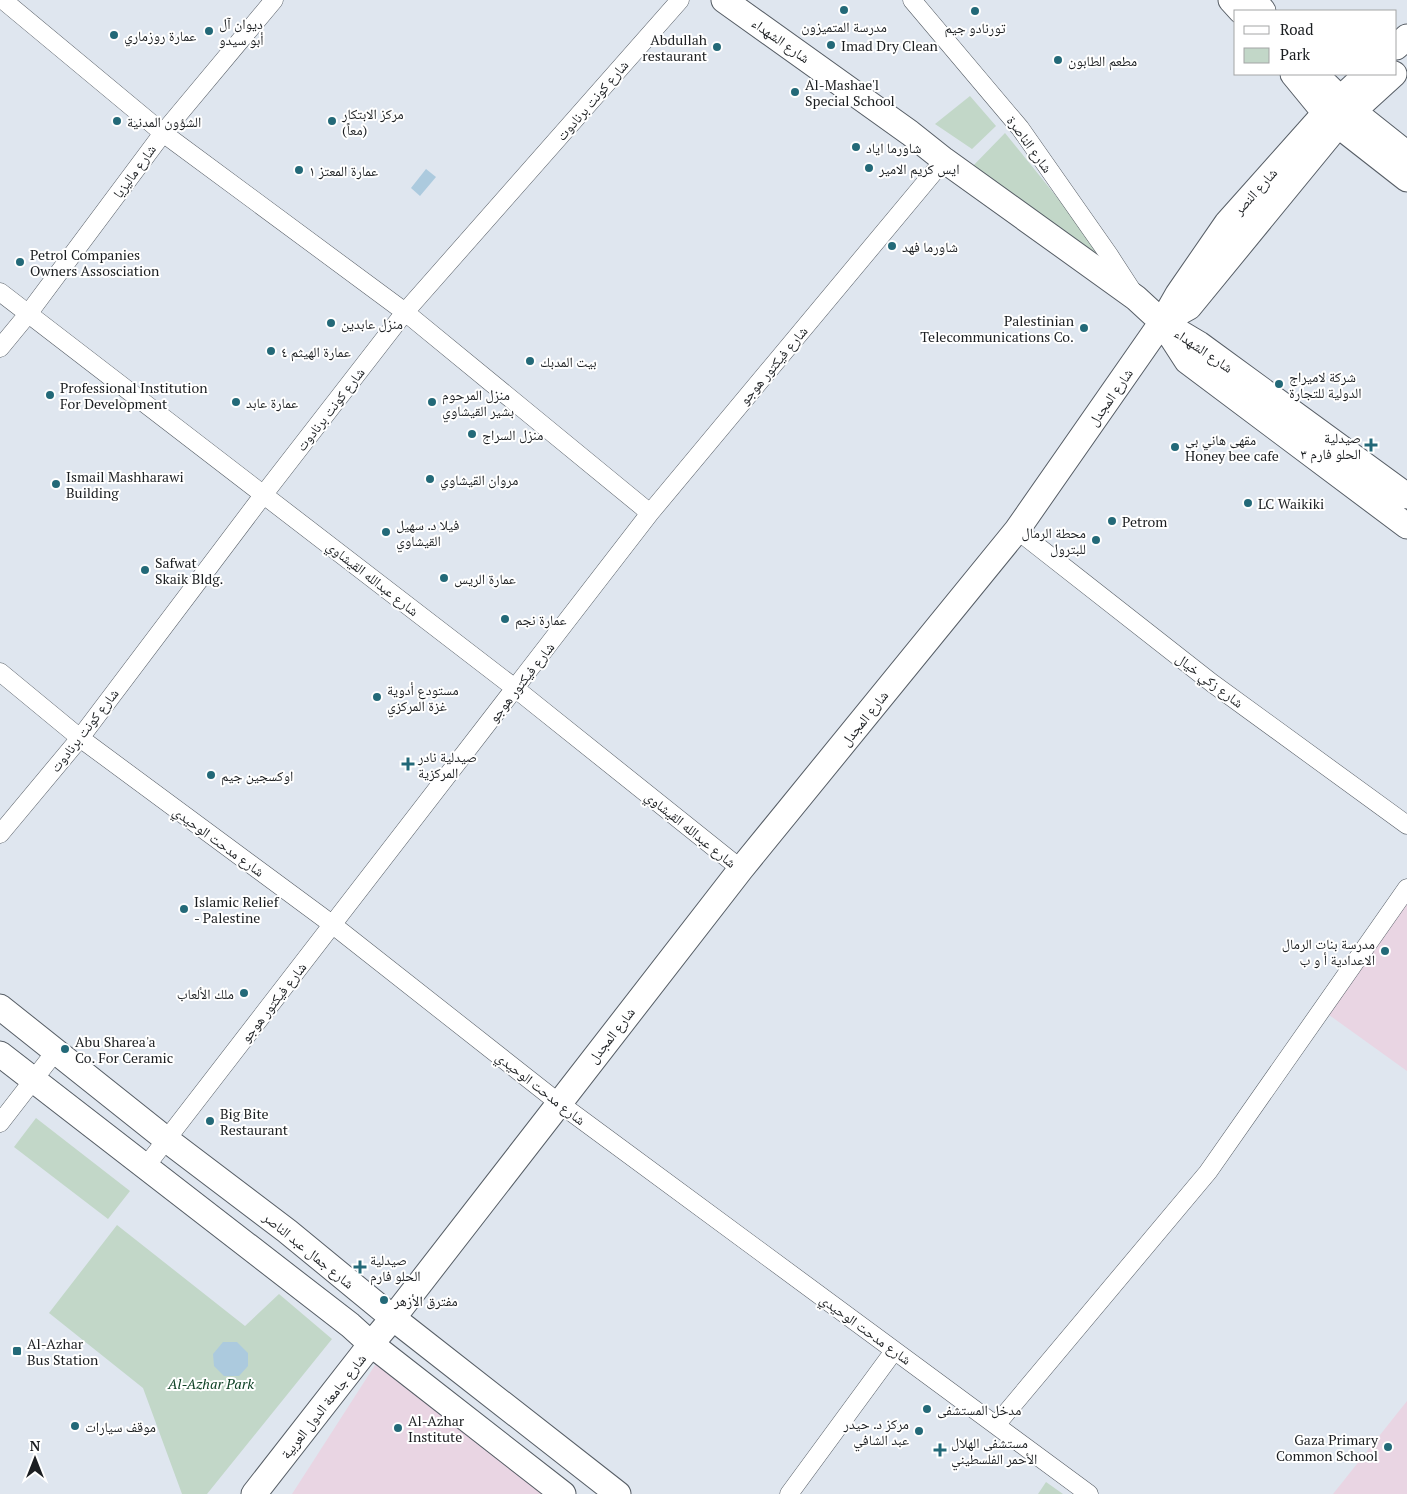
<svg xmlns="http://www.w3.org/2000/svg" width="1407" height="1494" font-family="'PT Serif','Noto Naskh Arabic',serif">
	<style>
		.education { fill: #e9d5e3 }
		.green { fill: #c2d7c8 }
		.water { fill: #accade }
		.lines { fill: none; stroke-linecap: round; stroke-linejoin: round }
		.street-casing { stroke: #565d65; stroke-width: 19 }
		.secondary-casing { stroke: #565d65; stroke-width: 27 }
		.street { stroke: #fff; stroke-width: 18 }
		.secondary { stroke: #fff; stroke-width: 25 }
		.poi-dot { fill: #236978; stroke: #fff; stroke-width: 2 }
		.labels { text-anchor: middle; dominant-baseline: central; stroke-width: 4; stroke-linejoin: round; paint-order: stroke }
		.poi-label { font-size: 14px; fill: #1b1e21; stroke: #fff; text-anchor: start }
		.street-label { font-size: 14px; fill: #1b1e21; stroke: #fff }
		.park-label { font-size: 14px; font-style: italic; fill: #0c4024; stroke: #fff }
	</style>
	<rect width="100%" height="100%" fill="#dfe6ef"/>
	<path class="education" d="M1407,895v176l-89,-64z
		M377,1362l169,132h-254z
		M1407,1401v93h-74z"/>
	<path class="green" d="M970,96l26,30 -24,23 -37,-25z
		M1005,133l102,126 -1,6 -136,-96z
		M36,1118l94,73 -22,28 -94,-72z
		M117,1225l128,101 34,-32 53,45 -125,155h-25l-39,-106 -94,-75z
		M1046,1482l17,12h-25z"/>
	<path class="water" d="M426,169l10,8 -16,19 -9,-8z
		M223,1342h14l11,11v13l-9,10h-15l-10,-10 -1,-12z"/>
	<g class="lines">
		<defs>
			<path id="street" d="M3,0l160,133 242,179 245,201
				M912,0l108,128 89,127 22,34
				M0,292l516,397 225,180
				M0,348l28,-34 135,-181 111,-133
				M1017,530l195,153 195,142
				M0,672l80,66 253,187 226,178 530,391
				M0,834l80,-96 184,-244 141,-182 275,-312
				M0,1123l55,-71
				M146,1166l504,-653 294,-353
				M996,1425l212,-253 199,-284
				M789,1494l105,-143"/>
			<path id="secondary" d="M724,0l186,133 34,27 192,138 26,24 37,22 208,152
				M1231,0l10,11
				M1254,0l9,11
				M1396,47l11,-10
				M1293,74l32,39 13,12 69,54
				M1315,74l38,37 54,43
				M1162,322l16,-28 49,-71 98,-110 42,-39
				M1165,327l22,34 220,165
				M0,1007l167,133 120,91 106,87 225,176
				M0,1054l350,271 21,19 192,150
				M254,1494l117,-150 22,-26 348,-449 276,-339 145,-208 27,-15 149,-182 56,-51"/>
		</defs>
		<use href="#street" class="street-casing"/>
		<use href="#secondary" class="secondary-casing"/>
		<use href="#street" class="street"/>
		<use href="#secondary" class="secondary"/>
	</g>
	<g class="poi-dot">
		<circle cx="844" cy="10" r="5"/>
		<circle cx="975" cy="11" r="5"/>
		<circle cx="209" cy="31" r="5"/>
		<circle cx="114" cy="35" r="5"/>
		<circle cx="831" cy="45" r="5"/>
		<circle cx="717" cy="47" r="5"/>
		<circle cx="1058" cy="60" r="5"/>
		<circle cx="795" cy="92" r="5"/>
		<circle cx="117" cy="121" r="5"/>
		<circle cx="332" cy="121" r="5"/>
		<circle cx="856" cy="147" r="5"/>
		<circle cx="869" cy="168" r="5"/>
		<circle cx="299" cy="170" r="5"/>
		<circle cx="892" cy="246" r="5"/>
		<circle cx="20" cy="262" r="5"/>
		<circle cx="331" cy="323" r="5"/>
		<circle cx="1084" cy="328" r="5"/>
		<circle cx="271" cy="351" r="5"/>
		<circle cx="530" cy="361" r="5"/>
		<circle cx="1279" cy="384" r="5"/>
		<circle cx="50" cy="395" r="5"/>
		<circle cx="236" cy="402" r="5"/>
		<circle cx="432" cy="402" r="5"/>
		<circle cx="472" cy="434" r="5"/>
		<path d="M1368.5 437.5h5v5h5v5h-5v5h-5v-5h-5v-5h5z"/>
		<circle cx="1175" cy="447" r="5"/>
		<circle cx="430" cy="479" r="5"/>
		<circle cx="56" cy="484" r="5"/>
		<circle cx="1248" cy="503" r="5"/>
		<circle cx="1112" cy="521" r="5"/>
		<circle cx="386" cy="532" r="5"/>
		<circle cx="1096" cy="540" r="5"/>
		<circle cx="145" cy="570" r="5"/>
		<circle cx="444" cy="578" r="5"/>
		<circle cx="505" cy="619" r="5"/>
		<circle cx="377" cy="697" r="5"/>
		<path d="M405.5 756.5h5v5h5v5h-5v5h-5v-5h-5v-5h5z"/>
		<circle cx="211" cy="775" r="5"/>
		<circle cx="184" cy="909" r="5"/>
		<circle cx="1385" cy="951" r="5"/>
		<circle cx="244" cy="993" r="5"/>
		<circle cx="65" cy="1049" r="5"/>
		<circle cx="210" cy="1121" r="5"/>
		<path d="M357.5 1259.5h5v5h5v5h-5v5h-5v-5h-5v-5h5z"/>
		<circle cx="384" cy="1300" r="5"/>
		<rect x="12" y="1346" width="10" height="10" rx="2.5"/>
		<circle cx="927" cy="1409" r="5"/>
		<circle cx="75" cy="1426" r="5"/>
		<circle cx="398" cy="1428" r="5"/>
		<circle cx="919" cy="1431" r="5"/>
		<circle cx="1388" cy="1447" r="5"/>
		<path d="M937.5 1442.5h5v5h5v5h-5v5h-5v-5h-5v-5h5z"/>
	</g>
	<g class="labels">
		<g class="poi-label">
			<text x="219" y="23">ديوان آل<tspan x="219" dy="16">أبو سيدو</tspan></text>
			<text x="844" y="26" text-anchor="middle">مدرسة المتميزون</text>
			<text x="975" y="27" text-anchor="middle">تورنادو جيم</text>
			<text x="124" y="35">عمارة روزماري</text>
			<text x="707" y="39" text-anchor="end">Abdullah<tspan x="707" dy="16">restaurant</tspan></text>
			<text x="841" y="45">Imad Dry Clean</text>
			<text x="1068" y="60">مطعم الطابون</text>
			<text x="805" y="84">Al-Mashae'l<tspan x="805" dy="16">Special School</tspan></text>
			<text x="342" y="113">مركز الابتكار<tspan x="342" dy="16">(معاً)</tspan></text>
			<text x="127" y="121">الشؤون المدنية</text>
			<text x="866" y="147">شاورما اياد</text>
			<text x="879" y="168">ايس كريم الامير</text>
			<text x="309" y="170">عمارة المعتز ١</text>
			<text x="902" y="246">شاورما فهد</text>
			<text x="30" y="254">Petrol Companies<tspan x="30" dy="16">Owners Assosciation</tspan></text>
			<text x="1074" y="320" text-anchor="end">Palestinian<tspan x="1074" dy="16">Telecommunications Co.</tspan></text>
			<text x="341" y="323">منزل عابدين</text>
			<text x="281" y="351">عمارة الهيثم ٤</text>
			<text x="540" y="361">بيت المدبك</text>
			<text x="1289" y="376">شركة لاميراج<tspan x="1289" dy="16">الدولية للتجارة</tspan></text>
			<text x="60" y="387">Professional Institution<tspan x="60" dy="16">For Development</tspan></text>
			<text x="442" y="394">منزل المرحوم<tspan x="442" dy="16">بشير القيشاوي</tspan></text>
			<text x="246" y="402">عمارة عابد</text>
			<text x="482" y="434">منزل السراج</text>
			<text x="1361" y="437" text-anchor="end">صيدلية<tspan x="1361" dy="16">الحلو فارم ٣</tspan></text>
			<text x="1185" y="439">مقهى هاني بي<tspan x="1185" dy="16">Honey bee cafe</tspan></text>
			<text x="66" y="476">Ismail Mashharawi<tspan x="66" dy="16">Building</tspan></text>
			<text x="440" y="479">مروان القيشاوي</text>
			<text x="1258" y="503">LC Waikiki</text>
			<text x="1122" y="521">Petrom</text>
			<text x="396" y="524">فيلا د. سهيل<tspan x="396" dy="16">القيشاوي</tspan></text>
			<text x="1086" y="532" text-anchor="end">محطة الرمال<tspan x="1086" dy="16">للبترول</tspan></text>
			<text x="155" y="562">Safwat<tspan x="155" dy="16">Skaik Bldg.</tspan></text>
			<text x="454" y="578">عمارة الريس</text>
			<text x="515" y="619">عمارة نجم</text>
			<text x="387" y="689">مستودع أدوية<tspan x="387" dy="16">غزة المركزي</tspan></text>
			<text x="418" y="756">صيدلية نادر<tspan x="418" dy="16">المركزية</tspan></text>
			<text x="221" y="775">اوكسجين جيم</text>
			<text x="194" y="901">Islamic Relief<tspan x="194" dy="16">- Palestine</tspan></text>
			<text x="1375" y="943" text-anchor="end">مدرسة بنات الرمال<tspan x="1375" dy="16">الاعدادية أ و ب</tspan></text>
			<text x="234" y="993" text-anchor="end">ملك الألعاب</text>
			<text x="75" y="1041">Abu Sharea'a<tspan x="75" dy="16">Co. For Ceramic</tspan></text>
			<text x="220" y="1113">Big Bite<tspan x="220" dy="16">Restaurant</tspan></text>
			<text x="370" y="1259">صيدلية<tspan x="370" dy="16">الحلو فارم</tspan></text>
			<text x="394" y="1300">مفترق الأزهر</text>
			<text x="27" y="1343">Al-Azhar<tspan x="27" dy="16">Bus Station</tspan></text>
			<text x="937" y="1409">مدخل المستشفى</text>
			<text x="408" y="1420">Al-Azhar<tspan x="408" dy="16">Institute</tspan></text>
			<text x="909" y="1423" text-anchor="end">مركز د. حيدر<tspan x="909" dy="16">عبد الشافي</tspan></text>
			<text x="85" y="1426">موقف سيارات</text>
			<text x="1378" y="1439" text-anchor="end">Gaza Primary<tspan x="1378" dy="16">Common School</tspan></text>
			<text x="951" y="1442">مستشفى الهلال<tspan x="951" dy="16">الأحمر الفلسطيني</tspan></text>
		</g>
		<g class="street-label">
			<text transform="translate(781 40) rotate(35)">شارع الشهداء</text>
			<text transform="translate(592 100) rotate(-49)">شارع كونت برنادوت</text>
			<text transform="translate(1030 144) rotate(54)">شارع الناصرة</text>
			<text transform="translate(134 171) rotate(-54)">شارع ماليزيا</text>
			<text transform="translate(1255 191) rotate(-48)">شارع النصر</text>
			<text transform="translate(1204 350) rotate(34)">شارع الشهداء</text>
			<text transform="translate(773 365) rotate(-50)">شارع فيكتور هوجو</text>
			<text transform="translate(1110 397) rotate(-55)">شارع المجدل</text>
			<text transform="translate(330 409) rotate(-52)">شارع كونت برنادوت</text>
			<text transform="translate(373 578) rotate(38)">شارع عبدالله القيشاوي</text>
			<text transform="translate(1210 680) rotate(37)">شارع زكي خيال</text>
			<text transform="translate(521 682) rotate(-52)">شارع فيكتور هوجو</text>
			<text transform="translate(864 718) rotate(-51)">شارع المجدل</text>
			<text transform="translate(84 730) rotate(-52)">شارع كونت برنادوت</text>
			<text transform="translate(691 829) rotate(39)">شارع عبدالله القيشاوي</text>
			<text transform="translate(219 841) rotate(36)">شارع مدحت الوحيدي</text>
			<text transform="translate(273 1002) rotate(-52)">شارع فيكتور هوجو</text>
			<text transform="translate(611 1035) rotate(-52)">شارع المجدل</text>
			<text transform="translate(541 1088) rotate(38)">شارع مدحت الوحيدي</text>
			<text transform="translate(309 1250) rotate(39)">شارع جمال عبد الناصر</text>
			<text transform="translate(866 1329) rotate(36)">شارع مدحت الوحيدي</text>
			<text transform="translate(323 1406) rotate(-52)">شارع جامعة الدول العربية</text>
		</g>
		<g class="park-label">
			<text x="211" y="1383">Al-Azhar Park</text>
		</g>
	</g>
	<rect x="1234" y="10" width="162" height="65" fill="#ffffff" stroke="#a4a5a6"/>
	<rect x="1244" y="26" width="25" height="8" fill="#ffffff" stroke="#a4a5a6"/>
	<text x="1280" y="35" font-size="15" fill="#1b1e21">Road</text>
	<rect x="1244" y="48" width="25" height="15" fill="#c2d7c8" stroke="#a4a5a6"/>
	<text x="1280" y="60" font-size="15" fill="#1b1e21">Park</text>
	<g transform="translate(35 1459)" stroke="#ffffff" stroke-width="4" paint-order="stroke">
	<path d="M0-4L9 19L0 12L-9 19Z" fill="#1b1e21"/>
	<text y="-8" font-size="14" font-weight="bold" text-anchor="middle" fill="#1b1e21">N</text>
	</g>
</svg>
